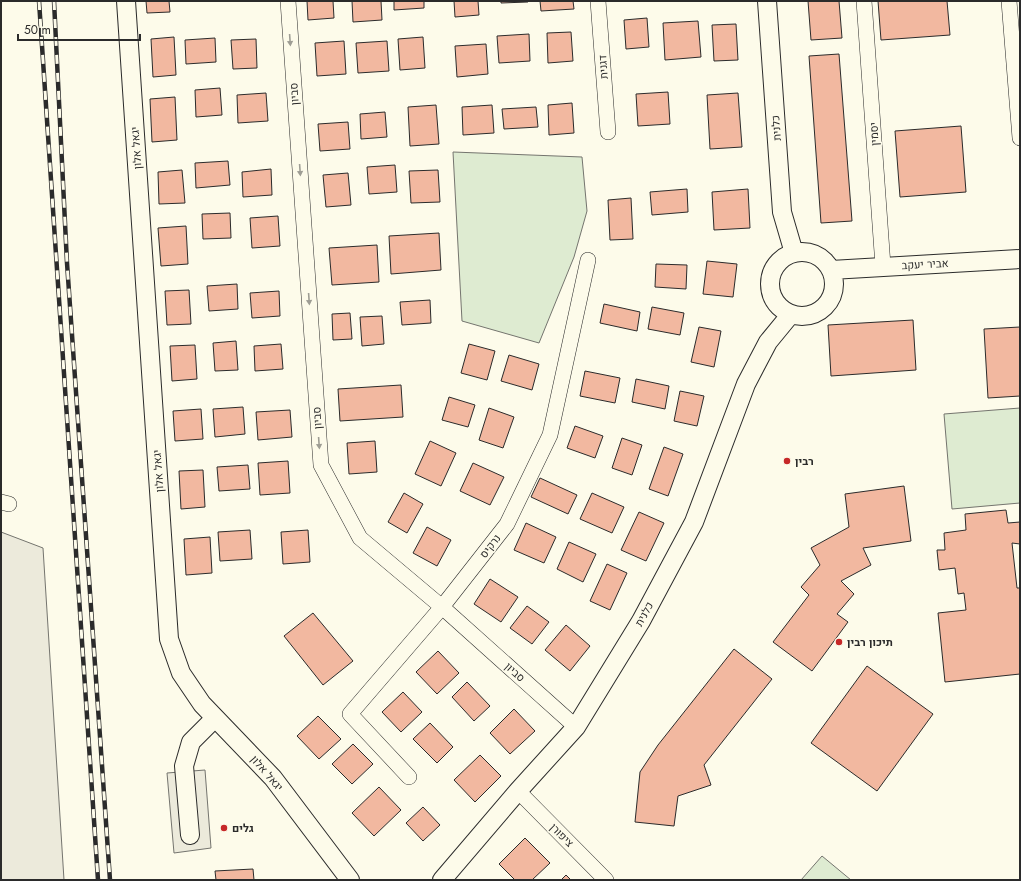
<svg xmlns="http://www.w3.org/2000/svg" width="1021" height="881" font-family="Jost,Heebo,sans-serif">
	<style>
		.green { fill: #deebd1; stroke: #74746e }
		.parking { fill: #eceadb; stroke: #74746e }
		.building { fill: #f2b8a0; stroke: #2b2b2b }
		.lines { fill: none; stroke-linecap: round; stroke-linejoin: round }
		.minor-casing { stroke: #2b2b2b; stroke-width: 16 }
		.tertiary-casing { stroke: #2b2b2b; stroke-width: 20 }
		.minor { stroke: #fdfbea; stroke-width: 15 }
		.tertiary { stroke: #fdfbea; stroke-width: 18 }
		.rail-casing { stroke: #2b2b2b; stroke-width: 4.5 }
		.rail { stroke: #fdfbea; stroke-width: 3; stroke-dasharray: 9; stroke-linecap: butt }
		.oneway { fill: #9e9d94 }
		.poi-dot { fill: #c62828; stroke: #fdfbea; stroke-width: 1.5 }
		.labels { text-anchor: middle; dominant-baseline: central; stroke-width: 3; stroke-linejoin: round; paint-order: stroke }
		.street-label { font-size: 11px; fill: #2b2b2b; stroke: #fdfbea }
		.poi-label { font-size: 11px; font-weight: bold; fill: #2b2b2b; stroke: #fdfbea; text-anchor: start }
	</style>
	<rect width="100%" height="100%" fill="#fdfbea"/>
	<path class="green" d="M453,152l129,5 5,54 -13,46 -35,86 -77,-22z
		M1020,408v95l-68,6 -8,-95z
		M822,856l29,24h-50z"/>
	<path class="parking" d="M1,532l42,16 21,332h-63z
		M205,770l6,78 -37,5 -7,-80z"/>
	<path class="building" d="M146,1h23l1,11 -23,1z
		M307,1h26l1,17 -26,2z
		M352,1h29l1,19 -29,2z
		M394,1h30v7l-30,2z
		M454,1h24l1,14 -24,2z
		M501,1h27v1l-27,1z
		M540,1h33l1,8 -33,2z
		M808,1h31l3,37 -31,2z
		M878,1h69l3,34 -69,5z
		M647,18l2,29 -23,2 -2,-29z
		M698,21l3,36 -36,3 -2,-37z
		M736,24l2,36 -24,1 -2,-36z
		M571,32l2,29 -25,2 -1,-30z
		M529,34l1,27 -31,2 -2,-27z
		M174,37l2,38 -23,2 -2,-38z
		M423,37l2,31 -25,2 -2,-31z
		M215,38l1,24 -30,2 -1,-24z
		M256,39l1,29 -24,1 -2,-29z
		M344,41l2,33 -29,2 -2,-33z
		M387,41l2,30 -31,2 -2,-30z
		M486,44l2,30 -31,3 -2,-31z
		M839,54l13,167 -31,2 -12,-167z
		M220,88l2,27 -26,2 -1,-27z
		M668,92l2,32 -32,2 -2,-32z
		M266,93l2,28 -30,2 -1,-28z
		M738,93l4,54 -32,2 -3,-54z
		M175,97l2,43 -25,2 -2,-43z
		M572,103l2,30 -25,2 -1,-30z
		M436,105l3,39 -29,2 -2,-39z
		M492,105l2,28 -31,2 -1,-28z
		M536,107l2,20 -34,2 -2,-20z
		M385,112l2,25 -26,2 -1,-25z
		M348,122l2,27 -30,2 -2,-27z
		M961,126l5,66 -66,5 -5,-66z
		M228,161l2,24 -34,3 -1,-25z
		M395,165l2,27 -28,2 -2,-27z
		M271,169l1,26 -29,2 -1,-25z
		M182,170l3,33 -26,1 -1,-32z
		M438,170l2,32 -29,1 -2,-32z
		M348,173l3,32 -25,2 -3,-32z
		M687,189l1,23 -36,3 -2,-23z
		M748,189l2,39 -36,2 -2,-38z
		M631,198l2,41 -23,1 -2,-40z
		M230,213l1,25 -28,1 -1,-25z
		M278,216l2,30 -28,2 -2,-30z
		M186,226l2,38 -27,2 -3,-38z
		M439,233l2,37 -50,4 -2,-38z
		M377,245l2,37 -47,3 -3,-37z
		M707,261l30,3 -4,33 -30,-3z
		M656,264l31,1 -1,24 -31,-2z
		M237,284l1,25 -29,2 -2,-25z
		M189,290l2,34 -24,1 -2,-34z
		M279,291l1,25 -28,2 -2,-25z
		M430,300l1,23 -29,2 -2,-23z
		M604,304l36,8 -3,19 -37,-8z
		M652,307l32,6 -4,22 -32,-6z
		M350,313l2,26 -19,1 -1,-26z
		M382,316l2,28 -22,2 -2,-29z
		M913,320l3,50 -85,6 -3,-51z
		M699,327l22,4 -7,36 -23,-5z
		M1020,327v69l-32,2 -4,-69z
		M236,341l2,29 -23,1 -2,-28z
		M281,344l2,25 -28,2 -1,-25z
		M469,344l26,7 -8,29 -26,-7z
		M195,345l2,34 -25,2 -2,-35z
		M509,355l30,9 -7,26 -31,-9z
		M585,371l35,7 -5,25 -35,-7z
		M636,379l33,7 -4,23 -33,-7z
		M401,385l2,32 -63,4 -2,-32z
		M680,391l24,5 -7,30 -23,-5z
		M449,397l26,8 -7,22 -26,-7z
		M243,407l2,27 -30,3 -2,-28z
		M489,408l25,9 -11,31 -24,-8z
		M201,409l2,30 -28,2 -2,-30z
		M290,410l2,27 -34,3 -2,-28z
		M575,426l28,10 -8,22 -28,-10z
		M622,438l20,7 -10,30 -20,-7z
		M375,441l2,31 -28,2 -2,-31z
		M430,441l26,12 -15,33 -26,-12z
		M664,447l19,7 -15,42 -19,-7z
		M288,461l2,32 -30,2 -2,-32z
		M473,463l31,14 -14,28 -30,-14z
		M248,465l2,24 -31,2 -2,-24z
		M203,470l2,37 -24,2 -2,-38z
		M540,478l37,17 -9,19 -37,-17z
		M904,486l7,55 -48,7 8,17 -30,16 13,13 -17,20 11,8 -36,49 -39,-29 36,-47 -8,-8 19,-22 -9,-17 38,-21 -4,-33z
		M404,493l19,11 -16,29 -19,-11z
		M592,493l32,14 -12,26 -32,-14z
		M1006,510l2,13 12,-1v22l-8,-1 5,45h3v86l-75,8 -7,-69 28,-3 -2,-17 -6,1 -3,-26 -16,2 -2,-20h8l-1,-17 22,-3 -1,-16z
		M639,512l25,11 -18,38 -25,-11z
		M526,523l30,14 -12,26 -30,-13z
		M427,527l24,13 -14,26 -24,-13z
		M250,530l2,29 -32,2 -2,-29z
		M308,530l2,32 -27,2 -2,-32z
		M210,537l2,36 -26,2 -2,-36z
		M569,542l27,12 -13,28 -26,-13z
		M607,564l20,9 -17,37 -20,-9z
		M490,579l28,18 -17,25 -27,-18z
		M527,606l22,16 -17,22 -22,-16z
		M313,613l40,48 -30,24 -39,-49z
		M566,625l24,21 -20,25 -25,-21z
		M734,649l38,30 -68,86 7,20 -33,11 -4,30 -39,-4 5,-50 18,-27z
		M438,651l21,22 -22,21 -21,-22z
		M867,666l66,48 -56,77 -66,-48z
		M467,682l23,24 -16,15 -22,-24z
		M403,692l19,20 -21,20 -19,-20z
		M514,709l21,22 -25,23 -20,-21z
		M318,716l23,23 -22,20 -22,-23z
		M430,723l23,24 -16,16 -24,-24z
		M353,744l20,20 -21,20 -20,-20z
		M480,755l21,21 -26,26 -21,-22z
		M379,787l22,23 -27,26 -22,-23z
		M423,807l17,18 -17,16 -17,-18z
		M525,838l25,25 -18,17h-17l-16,-16z
		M253,869l1,11h-38l-1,-9z
		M566,875l5,5h-10z"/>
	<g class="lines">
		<defs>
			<path id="minor" d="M288,1l33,464 39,73 82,69 134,120
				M598,1l10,131
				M864,1l19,265
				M1009,1l11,137
				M1,502l8,2
				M409,777l-59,-63 92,-107 65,-83 43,-89 38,-175
				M518,791l88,89"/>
			<path id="tertiary" d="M126,1l43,638 12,34 21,31 71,74 77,102
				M767,1l15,211 12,41
				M770 284a32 32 0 1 1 64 0a32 32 0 1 1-64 0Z
				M831,270l189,-11
				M190,835l-6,-69 7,-24 24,-24
				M442,880l76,-89 58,-64 65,-106 53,-99 52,-138 22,-42 23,-28"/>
		</defs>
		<use href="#minor" class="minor-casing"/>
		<use href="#tertiary" class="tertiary-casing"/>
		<use href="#minor" class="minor"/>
		<use href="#tertiary" class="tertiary"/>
		<defs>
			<path id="rail" d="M39,1l59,879
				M54,1l13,262 43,617"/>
		</defs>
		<use href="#rail" class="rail-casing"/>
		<use href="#rail" class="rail"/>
	</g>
	<defs><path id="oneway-solid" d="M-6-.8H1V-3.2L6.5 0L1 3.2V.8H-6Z"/></defs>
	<g class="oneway">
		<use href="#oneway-solid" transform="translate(290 40) rotate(86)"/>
		<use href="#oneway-solid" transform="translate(300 170) rotate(86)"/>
		<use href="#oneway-solid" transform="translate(309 299) rotate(86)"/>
		<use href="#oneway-solid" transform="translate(319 443) rotate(86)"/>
	</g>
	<g class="poi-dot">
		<circle cx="787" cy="461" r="4"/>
		<circle cx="839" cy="642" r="4"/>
		<circle cx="224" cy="828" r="4"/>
	</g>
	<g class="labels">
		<g class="street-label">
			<text transform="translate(603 67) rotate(-94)">דגנית</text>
			<text transform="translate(294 94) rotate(-94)">סביון</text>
			<text transform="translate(776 128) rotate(-95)">כלנית</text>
			<text transform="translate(874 134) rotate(-94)">יסמין</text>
			<text transform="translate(136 148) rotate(-94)">יגאל אלון</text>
			<text transform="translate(925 264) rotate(-3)">אביר יעקב</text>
			<text transform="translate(317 418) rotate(-94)">סביון</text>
			<text transform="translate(158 471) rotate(-94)">יגאל אלון</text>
			<text transform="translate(490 546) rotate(-52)">נרקיס</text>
			<text transform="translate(644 614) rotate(-61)">כלנית</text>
			<text transform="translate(515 672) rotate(42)">סביון</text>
			<text transform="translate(267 773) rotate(49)">יגאל אלון</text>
			<text transform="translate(562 835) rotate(45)">ציפורן</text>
		</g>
		<g class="poi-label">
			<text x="795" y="461">רבין</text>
			<text x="847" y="642">תיכון רבין</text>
			<text x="232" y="828">גלים</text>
		</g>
	</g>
	<rect width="1021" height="881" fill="none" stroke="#2b2b2b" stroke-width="4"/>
	<path d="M18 34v6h122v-6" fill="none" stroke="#2b2b2b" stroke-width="2"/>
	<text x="24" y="34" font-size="12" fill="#2b2b2b" stroke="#fdfbea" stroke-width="3" paint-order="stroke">50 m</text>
</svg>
